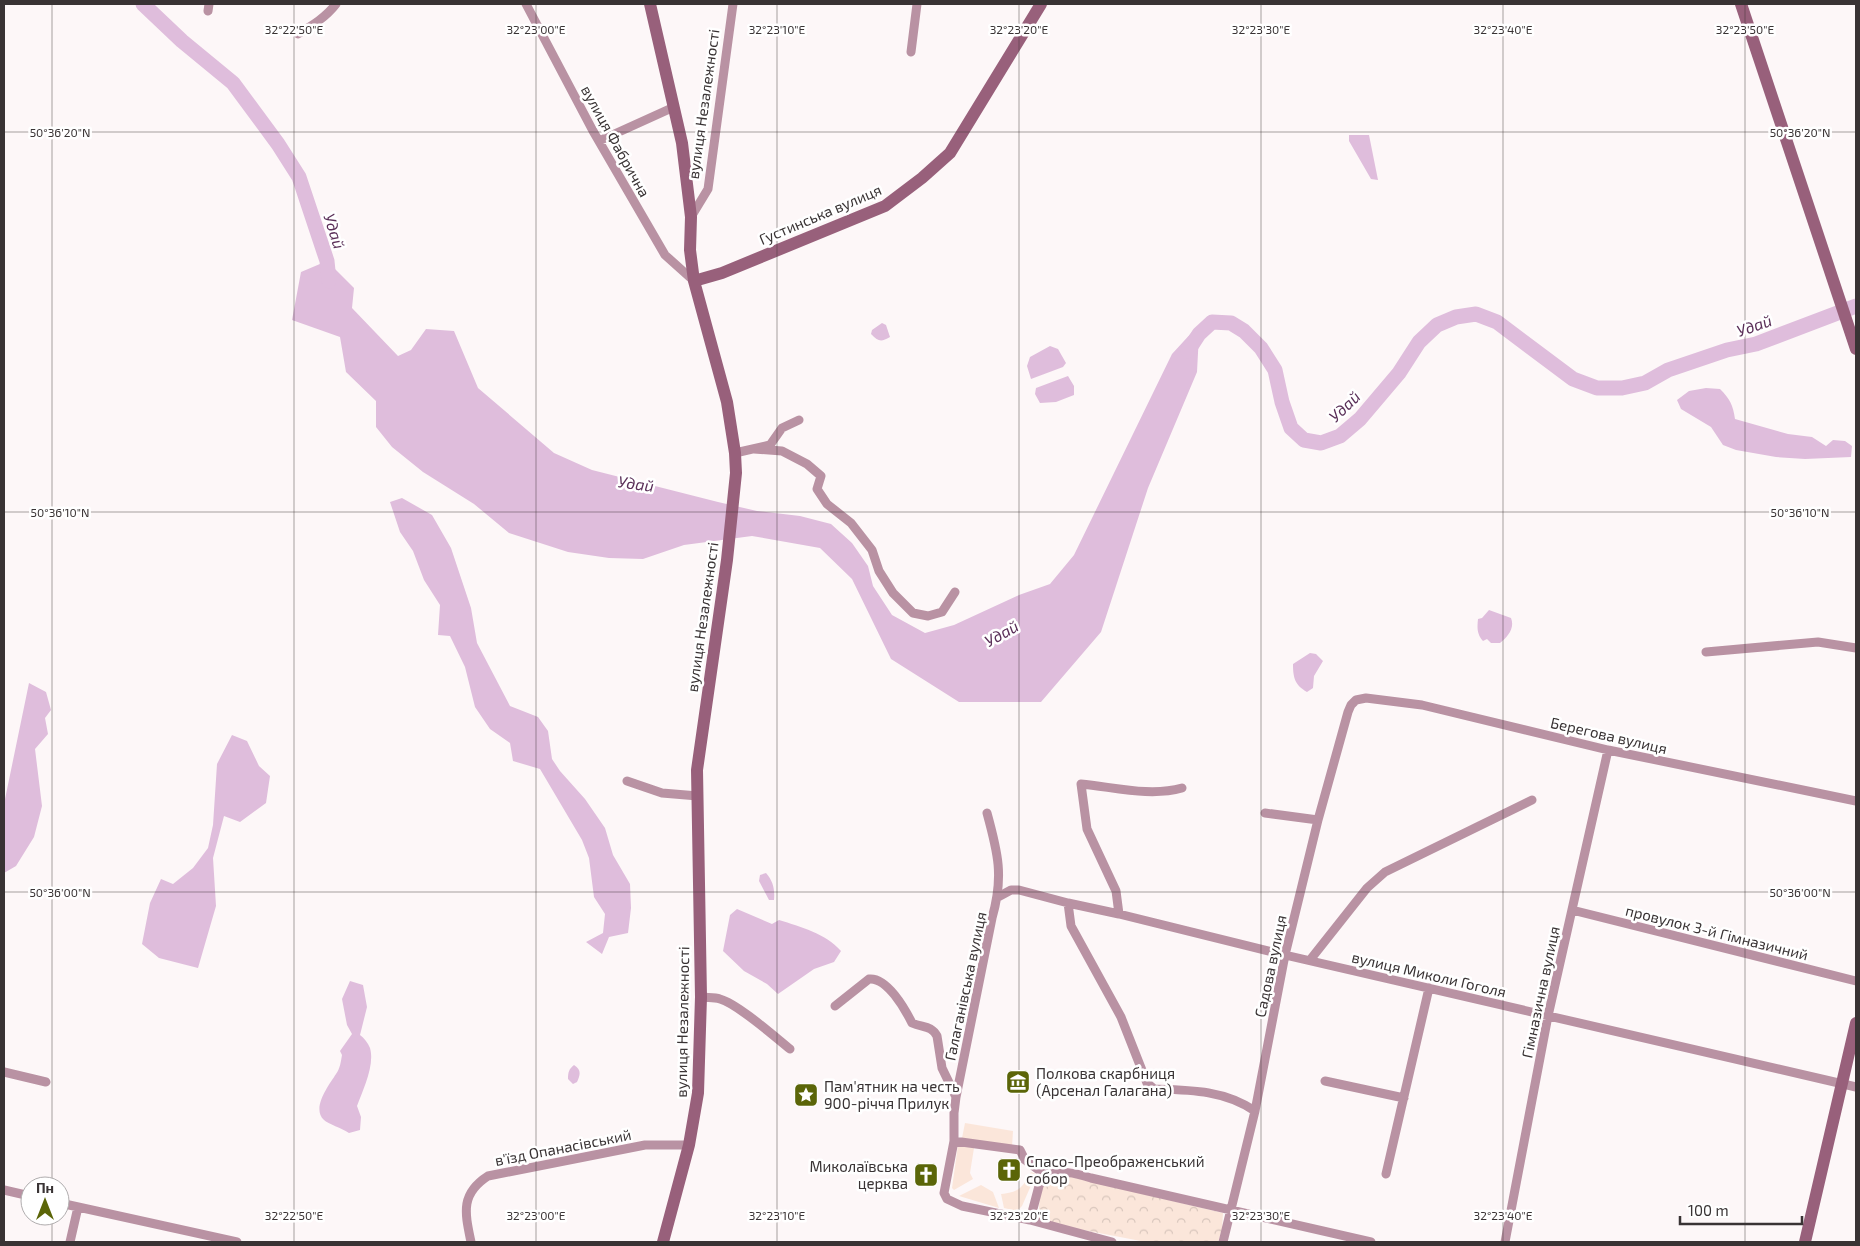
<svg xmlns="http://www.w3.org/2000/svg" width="1860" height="1246" font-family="'Exo 2',sans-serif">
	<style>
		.grass { fill: #fbe6da }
		.park { fill: url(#park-crowns) }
		.water { fill: #dfbddc }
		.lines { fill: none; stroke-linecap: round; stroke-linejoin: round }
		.river { stroke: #dfbddc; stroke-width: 15 }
		.street { stroke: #b992a3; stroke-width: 9 }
		.secondary { stroke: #98607b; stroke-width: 12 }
		.ticks { fill: none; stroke: #393334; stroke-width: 1; stroke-opacity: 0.45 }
		.labels { text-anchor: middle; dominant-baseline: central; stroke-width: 5; stroke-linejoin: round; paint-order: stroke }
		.street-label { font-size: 15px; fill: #393334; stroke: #fff }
		.poi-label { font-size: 15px; fill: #393334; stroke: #fff; text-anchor: start }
		.water-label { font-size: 16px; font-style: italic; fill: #5a2f58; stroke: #fff }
		.ticks-label { font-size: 12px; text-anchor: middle; fill: #393334; stroke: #fff; stroke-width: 5; stroke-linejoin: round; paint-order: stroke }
	</style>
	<defs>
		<pattern id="park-crowns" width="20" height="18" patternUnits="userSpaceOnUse" patternTransform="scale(1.25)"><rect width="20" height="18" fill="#fbe6da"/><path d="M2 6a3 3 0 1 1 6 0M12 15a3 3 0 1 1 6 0" fill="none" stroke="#d8c6bc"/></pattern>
	</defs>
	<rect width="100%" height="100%" fill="#fdf7f8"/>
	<path class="grass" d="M965,1123l48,8 -1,16 -50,-9z
		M958,1145l16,3 -4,25 3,6 -19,11 -2,-2z
		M1031,1172l5,2 -14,32 -5,5 -13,-3 -3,-14c19,-2 21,-6 30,-22z
		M981,1185l12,7 6,16 -40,-12z"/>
	<path class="park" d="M1060,1174l163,39 -1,16 -4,13h-72l-89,-17 -18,-7c0,-11 0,-37 13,-43 2,-1 5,0 8,-1z"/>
	<path class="water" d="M1349,135h20l9,45 -7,-1 -22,-38z
		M327,261l27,27 -2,20 46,48 13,-6 15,-21 28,2 24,57 76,65 38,17 126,32 39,9 43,5 31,8 21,19 16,23 5,20 19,29 33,18 29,-8 65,-30 31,-11 24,-29 98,-201 22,-24 5,4 -2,38 -49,116 -47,144 -60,70h-82l-68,-43 -39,-80 -32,-31 -68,-12 -68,9 -41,14 -34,-1 -41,-6 -59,-19 -35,-29 -51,-32 -31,-25 -16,-20v-26l-30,-29 -6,-35 -48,-17 9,-48z
		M882,323l4,2 4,12c-9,5 -11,5 -19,-3l1,-4z
		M1050,346l8,3 8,14 -3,4 -32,12 -4,-13 3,-9z
		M1068,376l6,10v9l-18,7 -16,1 -5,-9 1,-6z
		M1706,388l14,1c10,10 13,16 15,30l53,15 24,3 14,9 7,-6 12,1 7,5 -1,11 -46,2 -29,-2 -40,-7 -13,-5 -12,-18 -30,-18 -4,-9 12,-9z
		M402,498l30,17 19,33 20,60 6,35 33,63 28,11 10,14 4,28 8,12 25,28 20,29 8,27 17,29 1,24 -3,25 -19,4 -7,17 -16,-12 17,-9 2,-19 -11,-17 -5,-39 -7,-18 -42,-71 -27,-8 -3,-18 -20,-14 -15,-22 -10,-40 -15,-31 -12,-1 2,-30 -16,-25 -11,-29 -13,-19 -10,-30z
		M1489,610l22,8c4,10 -3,19 -11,25h-9l-4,-4 -4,2c-6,-7 -6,-13 -5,-22l4,-1z
		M1310,653l6,1 7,7 -9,15 -1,12 -6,4c-12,-7 -14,-14 -14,-28z
		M29,683l17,9 5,18 -6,8 3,16 -13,15 7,57 -8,31 -18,29 -12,7v-69z
		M232,735l15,6 12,25 11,10 -4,27 -26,19 -16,-6 -11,42 3,48 -18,62 -39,-10 -17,-14 8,-41 11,-24 12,5 20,-16 15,-20 5,-23 4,-61z
		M766,873c7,8 9,16 8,27h-5l-10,-19 1,-6z
		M737,909l35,15 7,-4c22,7 46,13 62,31l-7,11 -20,7 -36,25 -11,-10 -23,-13 -21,-20 7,-36z
		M350,981l13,4 4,22 -7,28c4,3 8,8 10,13 5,17 -7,42 -13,58l4,11 -1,13 -11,3c-7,-5 -21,-9 -25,-13 -13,-12 5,-35 12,-46 4,-5 5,-13 6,-19l-2,-4 12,-17 -5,-9 -5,-26z
		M574,1065c8,5 6,10 3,17l-4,2 -5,-5c0,-7 1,-10 6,-14z"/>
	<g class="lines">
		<path class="river" d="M143,4l39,37 51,42 45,61 21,33 28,84 2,20
			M1188,351l11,-17 13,-12 19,1 13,8 17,17 14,22 7,32 9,26 13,12 17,3 19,-7 20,-17 39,-46 20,-31 18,-17 19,-8 20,-3 21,8 76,57 24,9h25l23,-5 23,-13 59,-20 29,-6 100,-38"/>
		<path class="street" d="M526,4l67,127 72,124 29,26
			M208,11l1,-7
			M298,34c15,-9 28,-17 38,-30
			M911,52l6,-48
			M599,141l75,-34
			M691,217l17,-28 25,-185
			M754,449l28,2 25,13 14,12 -4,13 10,15 24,19 21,27 7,21 14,22 20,20 15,3 14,-4 13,-20
			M735,453l35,-8 12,-17 17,-8
			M1706,652l112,-10 38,6
			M627,781l35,12 36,3
			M987,813c11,40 17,64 5,105l-36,179 -2,16v28l-10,52 3,6 15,7 68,14 82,22
			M1265,813l53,7
			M998,897l13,-7h8l49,13 51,11 166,41 571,132
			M1068,903l3,23 50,91 26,66 7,6c36,1 70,1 101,22
			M1572,910l284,71
			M1119,914l-3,-23 -29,-62 -6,-45c33,3 69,13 101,4
			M1310,960l57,-72 18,-16 147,-72
			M701,997c6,1 13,0 19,2 18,5 55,38 70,50
			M835,1006l34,-27c18,-2 36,30 43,44 11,5 19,2 25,13l5,32 14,29
			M4,1072l42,10
			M1325,1081l79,17
			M954,1141l66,9 5,10 19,14
			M1386,1174l43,-186
			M4,1190l26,6
			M60,1203l177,39
			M1030,1220l9,-34 5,-12c20,-3 28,-2 47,4l280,64
			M70,1242l8,-35
			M471,1242c-6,-29 -11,-48 17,-66l157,-31h44
			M1223,1242l32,-131 30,-156 33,-135 30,-108 3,-7 5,-5 10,-2 56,7 186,45 248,51
			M1505,1242l43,-226 60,-266"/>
		<path class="secondary" d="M650,4l32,139 9,74 -1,33 4,31 33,121 8,51 1,20 -9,87 -30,210 4,227 -3,96 -9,52 -26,97
			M1741,4l115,345
			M694,281l28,-8 163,-67 37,-28 28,-25 91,-149
			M1805,1242l51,-219"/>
	</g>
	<path class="ticks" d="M52,4v1182M294,4v1238M536,4v1238M777,4v1238M1019,4v1238M1261,4v1238M1503,4v1238M1745,4v1238M4,132h1852M4,512h1852M4,892h1852M52,1216v26"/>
	<defs>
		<symbol id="museum-square" viewBox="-11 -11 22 22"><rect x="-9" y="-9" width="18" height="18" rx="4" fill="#5b6508" stroke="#fff"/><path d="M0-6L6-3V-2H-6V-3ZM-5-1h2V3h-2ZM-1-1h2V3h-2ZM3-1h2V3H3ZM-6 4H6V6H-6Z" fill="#fff"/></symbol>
		<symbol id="sight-square" viewBox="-11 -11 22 22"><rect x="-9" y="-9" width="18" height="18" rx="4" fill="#5b6508" stroke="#fff"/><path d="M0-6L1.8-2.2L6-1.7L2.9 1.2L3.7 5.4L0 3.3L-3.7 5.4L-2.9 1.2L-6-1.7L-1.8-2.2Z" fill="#fff"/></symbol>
		<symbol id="church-square" viewBox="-11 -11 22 22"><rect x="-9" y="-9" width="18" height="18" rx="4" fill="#5b6508" stroke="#fff"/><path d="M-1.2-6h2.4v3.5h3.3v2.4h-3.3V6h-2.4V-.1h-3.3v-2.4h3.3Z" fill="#fff"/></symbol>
	</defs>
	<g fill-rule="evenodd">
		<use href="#museum-square" x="1004" y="1068" width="28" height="28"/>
		<use href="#sight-square" x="792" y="1081" width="28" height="28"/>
		<use href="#church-square" x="995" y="1156" width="28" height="28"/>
		<use href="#church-square" x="912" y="1161" width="28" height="28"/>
	</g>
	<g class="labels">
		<g class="street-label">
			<text transform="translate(703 104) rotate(-82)">вулиця Незалежності</text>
			<text transform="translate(616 141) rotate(61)">вулиця Фабрична</text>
			<text transform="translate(820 214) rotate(-23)">Густинська вулиця</text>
			<text transform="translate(702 617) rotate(-82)">вулиця Незалежності</text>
			<text transform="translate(1609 735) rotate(13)">Берегова вулиця</text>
			<text transform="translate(1717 932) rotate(14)">провулок 3-й Гімназичний</text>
			<text transform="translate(1270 966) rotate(-78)">Садова вулиця</text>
			<text transform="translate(1429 974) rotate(13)">вулиця Миколи Гоголя</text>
			<text transform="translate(965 986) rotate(-78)">Галаганівська вулиця</text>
			<text transform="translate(1540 992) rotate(-78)">Гімназична вулиця</text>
			<text transform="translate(682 1022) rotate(-89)">вулиця Незалежності</text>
			<text transform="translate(563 1147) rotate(-11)">в'їзд Опанасівський</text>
		</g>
		<g class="poi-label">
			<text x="1036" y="1073">Полкова скарбниця<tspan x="1036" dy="17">(Арсенал Галагана)</tspan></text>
			<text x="824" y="1086">Пам'ятник на честь<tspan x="824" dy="17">900-річчя Прилук</tspan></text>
			<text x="1026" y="1161">Спасо-Преображенський<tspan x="1026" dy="17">собор</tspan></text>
			<text x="908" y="1166" text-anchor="end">Миколаївська<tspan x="908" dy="17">церква</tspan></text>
		</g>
		<g class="water-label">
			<text transform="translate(335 231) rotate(72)">Удай</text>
			<text transform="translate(1754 325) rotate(-19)">Удай</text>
			<text transform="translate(1344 406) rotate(-44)">Удай</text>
			<text transform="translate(636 483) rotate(8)">Удай</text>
			<text transform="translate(1001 633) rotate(-29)">Удай</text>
		</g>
	</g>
	<g class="ticks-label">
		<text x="294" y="34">32°22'50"E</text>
		<text x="536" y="34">32°23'00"E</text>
		<text x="777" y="34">32°23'10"E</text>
		<text x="1019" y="34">32°23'20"E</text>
		<text x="1261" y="34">32°23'30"E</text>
		<text x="1503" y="34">32°23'40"E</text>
		<text x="1745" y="34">32°23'50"E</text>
		<text x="60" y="137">50°36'20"N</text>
		<text x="1800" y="137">50°36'20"N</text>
		<text x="60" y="517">50°36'10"N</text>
		<text x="1800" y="517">50°36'10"N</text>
		<text x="60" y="897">50°36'00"N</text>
		<text x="1800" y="897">50°36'00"N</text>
		<text x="294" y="1220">32°22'50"E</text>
		<text x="536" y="1220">32°23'00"E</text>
		<text x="777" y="1220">32°23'10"E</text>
		<text x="1019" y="1220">32°23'20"E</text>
		<text x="1261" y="1220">32°23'30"E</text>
		<text x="1503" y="1220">32°23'40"E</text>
	</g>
	<rect width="1860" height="1246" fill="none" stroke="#393334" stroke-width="10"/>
	<g transform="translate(45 1201)"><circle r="24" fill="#ffffff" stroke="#b0adae"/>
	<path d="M0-4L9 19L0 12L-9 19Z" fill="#5b6508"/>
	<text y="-8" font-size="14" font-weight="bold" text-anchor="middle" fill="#393334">Пн</text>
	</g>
	<path d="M1680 1216v8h122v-8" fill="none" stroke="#393334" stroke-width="2.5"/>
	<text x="1688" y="1216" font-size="15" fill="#393334" stroke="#ffffff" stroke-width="4" paint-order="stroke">100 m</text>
</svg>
